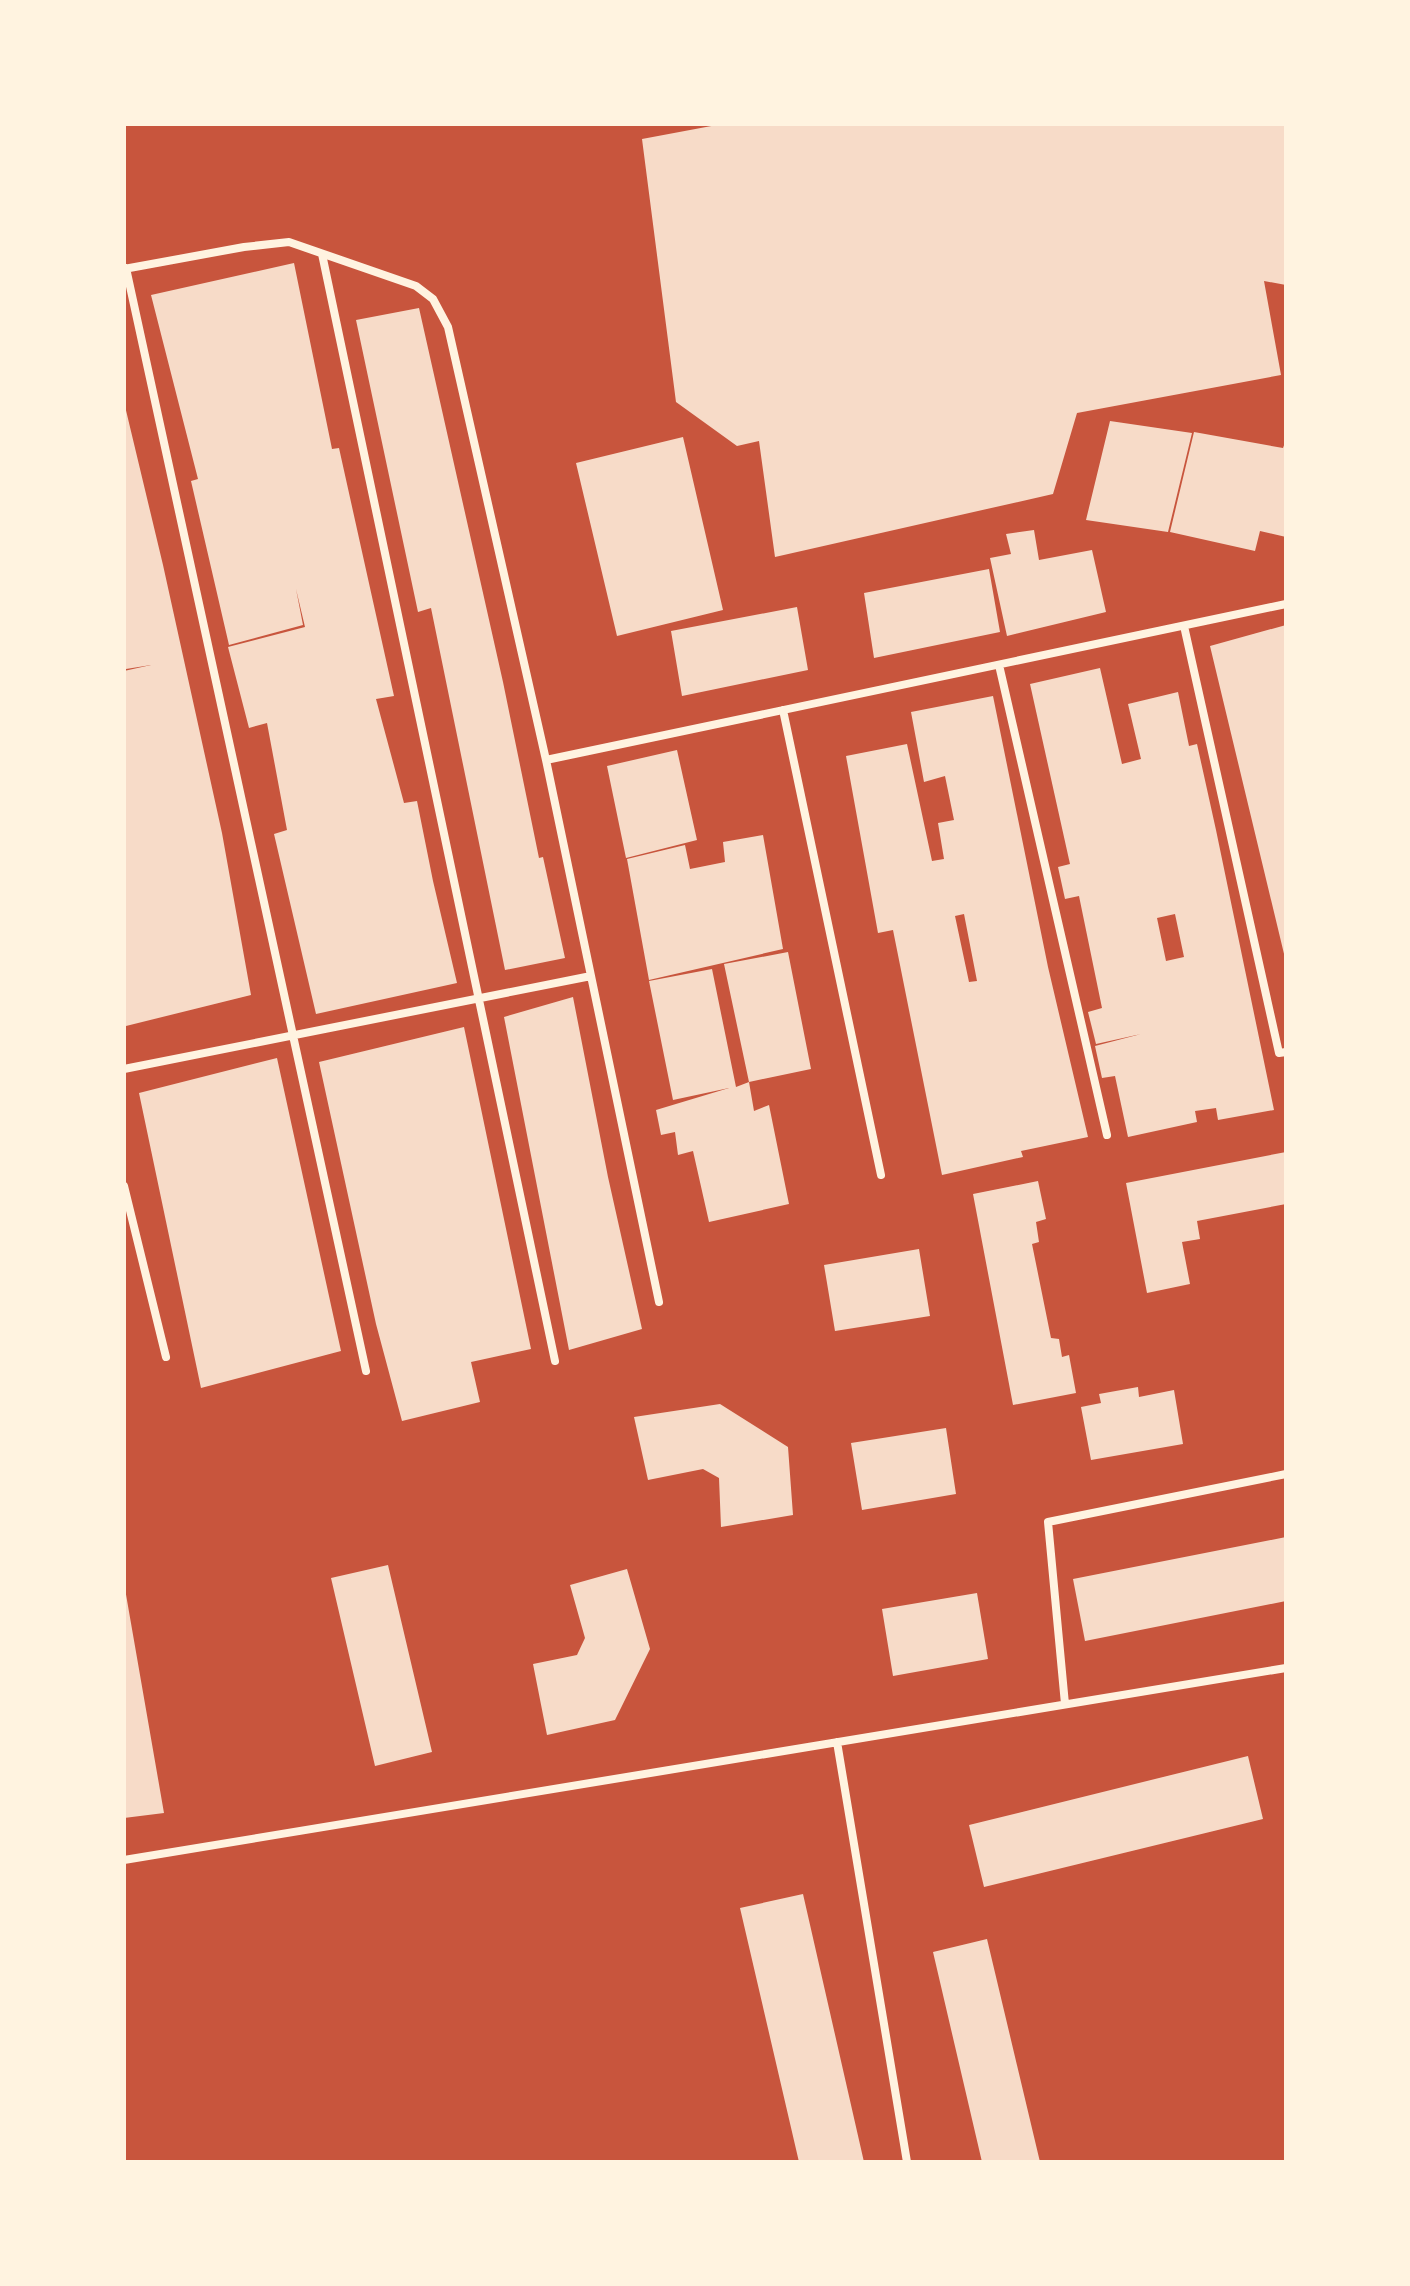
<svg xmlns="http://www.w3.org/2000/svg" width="1410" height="2286" font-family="Cabin,sans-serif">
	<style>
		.building { fill: #f7dbc8; fill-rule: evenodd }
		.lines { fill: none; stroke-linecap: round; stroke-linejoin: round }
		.minor { stroke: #fff3e0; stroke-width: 8 }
	</style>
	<rect width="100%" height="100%" fill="#c8553d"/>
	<path class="building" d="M722,124h564v161l-22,-4 17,94 -204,38 -24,81 -278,63 -16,-116 -22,5 -61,-44 -34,-263z
		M294,263l38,186 7,-1 55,248 -18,3 28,104 13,-2 16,80 24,102 -141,31 -42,-180 13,-4 -20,-107 -18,5 -21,-81 77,-20 -9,-38 7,36 -74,20 -38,-164 7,-2 -47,-184z
		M419,308l84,374 36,176 4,-1 22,101 -60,12 -74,-362 -13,4 -62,-292z
		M124,402l39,163 59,268 29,162 -125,31 -2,-355 27,-6 -25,4 -2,-10z
		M1110,421l82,12 -24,99 -82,-12z
		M1194,432l89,16 3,-8v97l-26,-6 -5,20 -85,-19z
		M683,437l40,173 -106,26 -41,-173z
		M1034,530l5,30 53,-10 14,62 -99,24 -17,-78 21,-4 -5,-20z
		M989,569l11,63 -126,26 -10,-65z
		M797,607l11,63 -126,26 -11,-65z
		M1286,625v333h-1l-75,-312z
		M1100,668l22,96 19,-5 -13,-55 50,-12 11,54 8,-2 19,86 58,280 -56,10 -2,-12 -21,3 2,11 -69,15 -13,-61 -13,2 -7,-32 46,-12 -45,10 -8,-32 14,-4 -23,-112 -14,3 -7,-32 12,-3 -40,-180zM1175,914l9,43 -18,4 -9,-43z
		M993,696l55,271 40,170 -67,14 2,6 -81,18 -49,-245 -15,3 -32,-177 61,-12 25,117 12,-2 -6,-36 16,-3 -9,-44 -21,6 -13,-70zM964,914l13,67 -8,1 -14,-66z
		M677,750l20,90 -71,18 -19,-92z
		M763,835l20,114 -134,31 -22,-121 58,-14 5,24 35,-7 -2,-20z
		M788,952l23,117 -62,13 -25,-118z
		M712,969l24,118 13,-5 5,29 15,-6 20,99 -80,18 -16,-71 -15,4 -3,-23 -14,3 -5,-25 73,-22 -56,12 -24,-119z
		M573,997l35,180 34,152 -73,21 -65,-333z
		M464,1027l67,322 -60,13 9,40 -78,19 -26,-97 -57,-262z
		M277,1058l64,293 -140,37 -62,-295z
		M1286,1152v52l-89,17 3,18 -18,3 8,42 -43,9 -21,-110z
		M1038,1181l8,38 -10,3 3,20 -7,2 19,94 8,1 3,18 7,-2 7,38 -63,12 -40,-211z
		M919,1249l11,67 -95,15 -11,-66z
		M1138,1387l1,10 35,-7 9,54 -92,16 -10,-53 20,-4 -2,-9z
		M720,1404l68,43 5,68 -72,12 -2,-49 -16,-9 -55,11 -14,-63z
		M946,1428l10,66 -94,16 -11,-67z
		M1286,1537v64l-201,40 -12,-62z
		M388,1565l44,187 -57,14 -44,-188z
		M627,1569l23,80 -35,71 -68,15 -14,-71 44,-9 8,-17 -15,-53z
		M124,1583l40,230 -40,5z
		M977,1593l11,66 -95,17 -11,-67z
		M1248,1756l15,63 -279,68 -15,-62z
		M803,1894l61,268h-65l-59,-254z
		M987,1939l53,223h-58l-49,-210z"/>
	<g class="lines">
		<path class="minor" d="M322,254l233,1107
			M126,268l240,1103
			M124,269l120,-22 45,-5 127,44 17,13 15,28 98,433 113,542
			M1184,626l95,427 7,-1
			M999,665l108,470
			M783,710l98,465
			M546,760l740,-156
			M124,1069l467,-93
			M124,1186l42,171
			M1065,1704l-17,-182 238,-48
			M837,1742l70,420
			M124,1860l1162,-192"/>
	</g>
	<rect width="1410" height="2286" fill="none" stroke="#fff3e0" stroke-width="252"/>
</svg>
